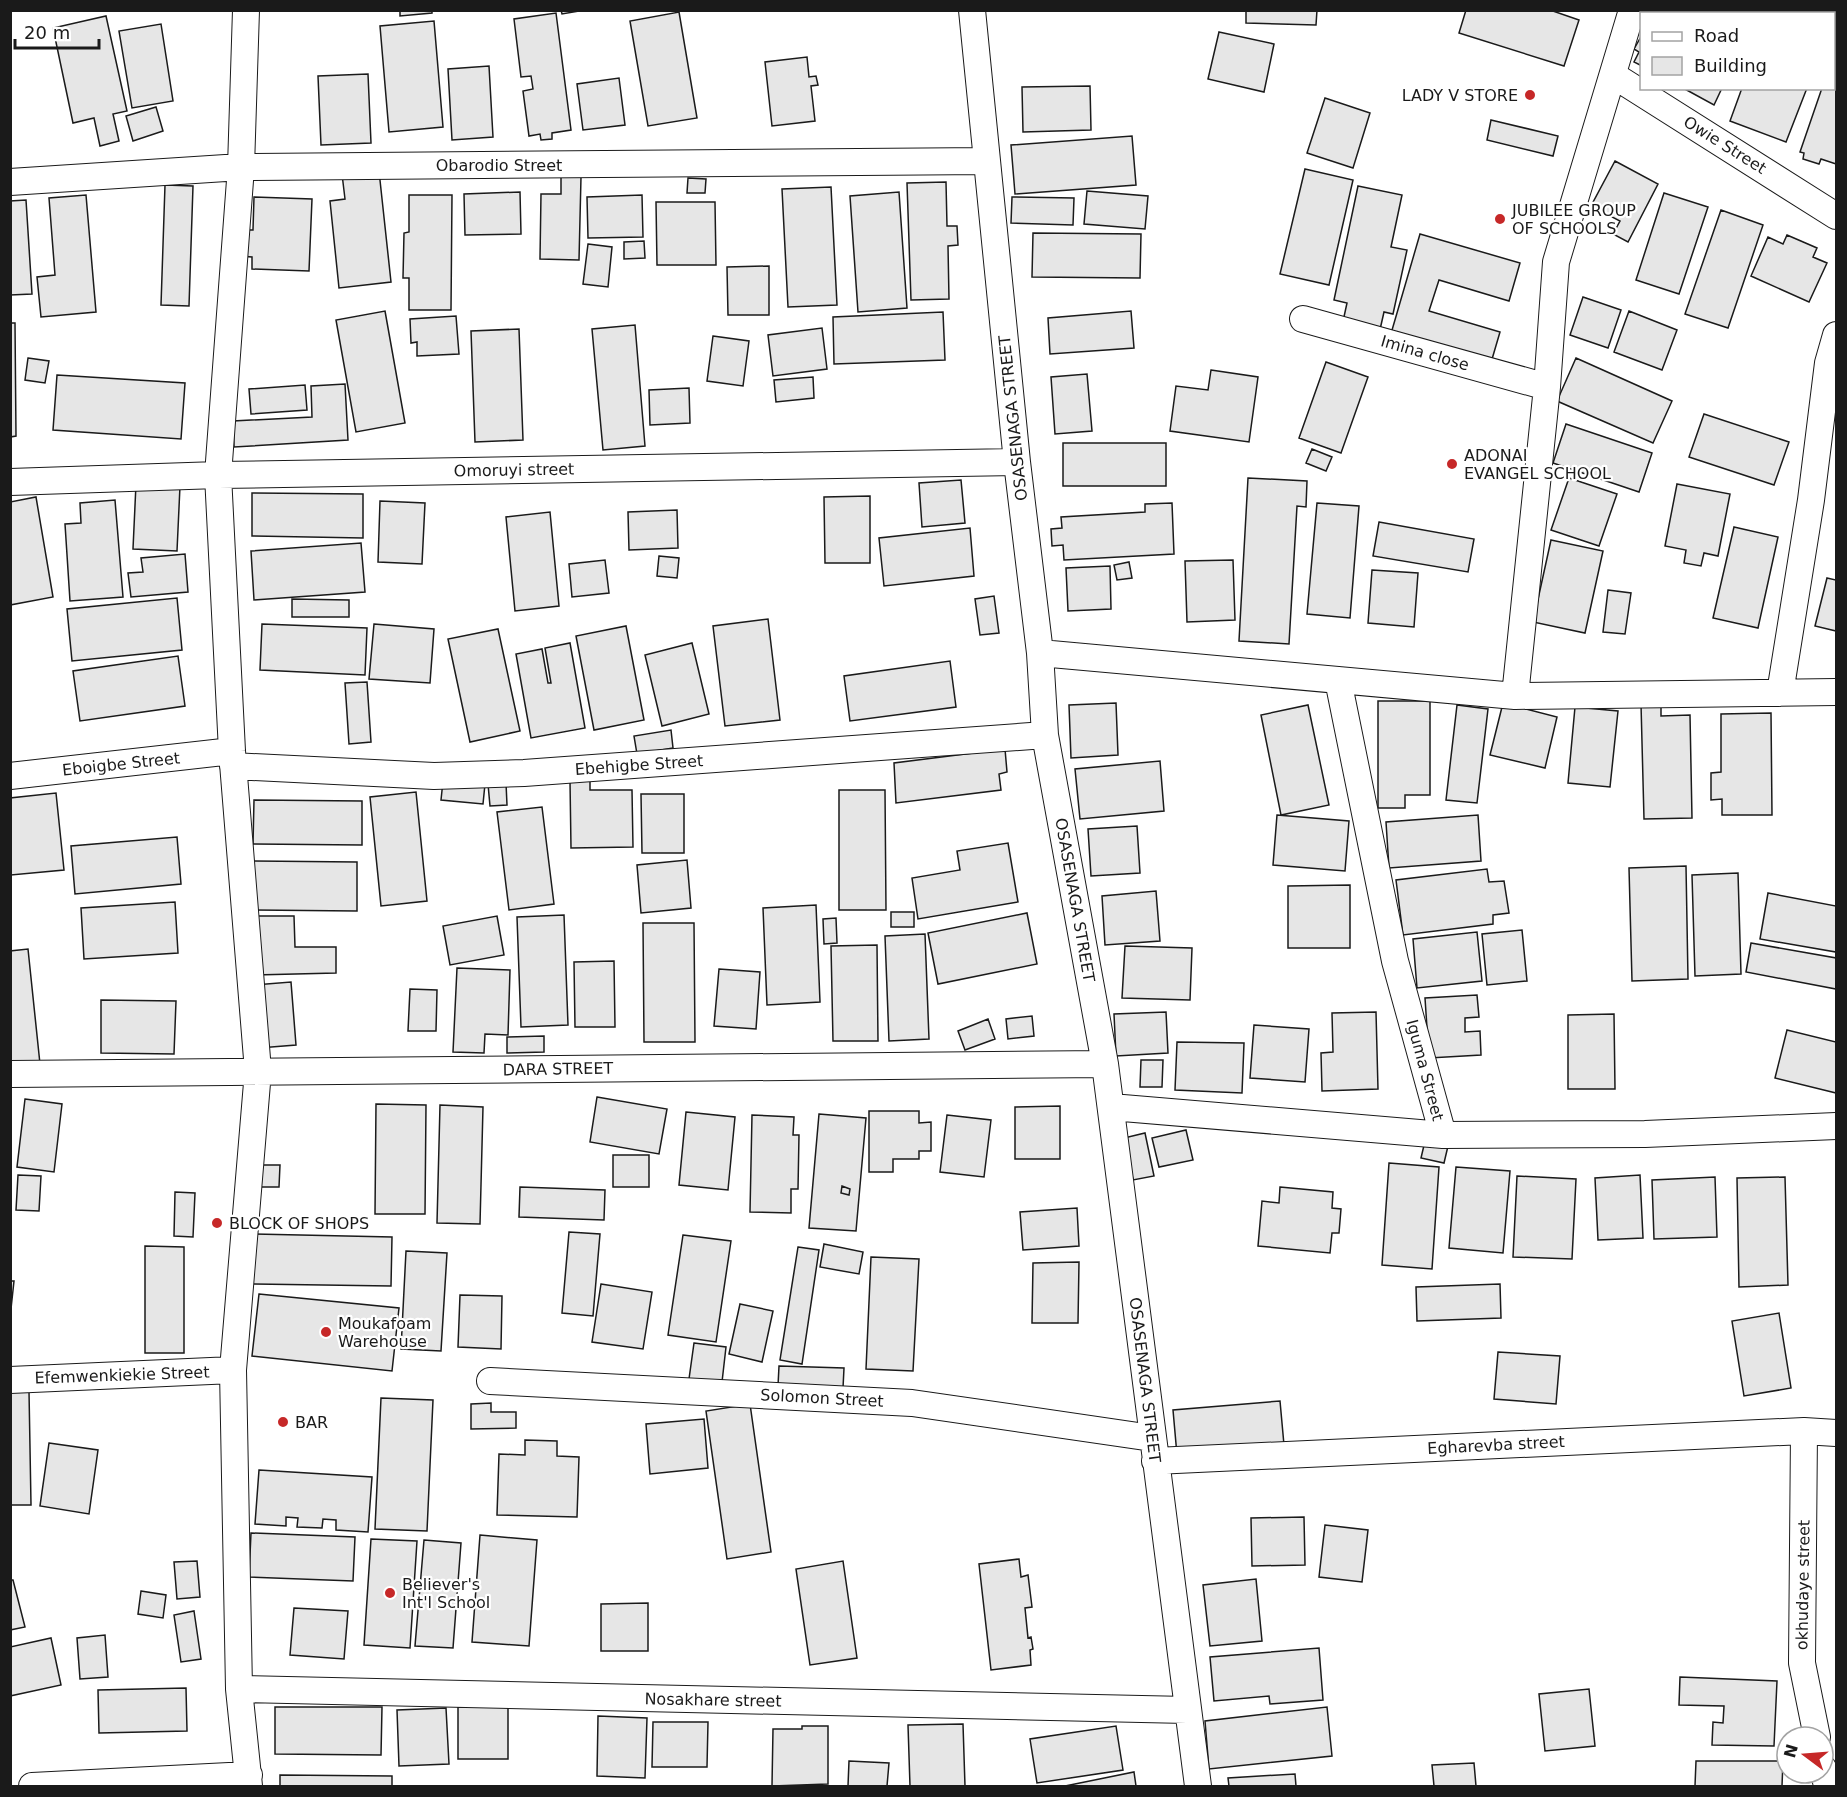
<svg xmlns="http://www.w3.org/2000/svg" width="1847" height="1797" font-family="'DejaVu Sans',sans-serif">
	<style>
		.building { fill: #e6e6e6; stroke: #1a1a1a; stroke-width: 1.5; fill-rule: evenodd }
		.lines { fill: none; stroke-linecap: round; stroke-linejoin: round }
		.street-casing { stroke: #1a1a1a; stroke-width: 28 }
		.street { stroke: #fff; stroke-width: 26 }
		.poi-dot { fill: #c62828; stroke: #fff; stroke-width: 2 }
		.labels { text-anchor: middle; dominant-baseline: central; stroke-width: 4.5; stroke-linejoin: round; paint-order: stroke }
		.poi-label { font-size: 16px; fill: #1a1a1a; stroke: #fff; text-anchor: start }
		.street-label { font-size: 16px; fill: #1a1a1a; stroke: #fff }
	</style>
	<rect width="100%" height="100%" fill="#fff"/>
	<path class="building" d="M400,10h32v3l-32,3z
		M561,10h24l-23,4z
		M1246,10h71l-1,15 -70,-2z
		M1466,10h84l29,10 -15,46 -105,-33z
		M1657,10h108l-1,4h-108z
		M1801,10h35v10l-2,1v-7h-24z
		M679,12l18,106 -49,8 -18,-105z
		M556,13l15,117 -19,3v6l-11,1 -1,-6 -11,2 -6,-45 10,-2 -2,-13 -10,1 -7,-58z
		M106,16l21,95 -14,3 6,27 -19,5 -6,-28 -21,5 -20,-95z
		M434,21l9,106 -54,5 -9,-106z
		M161,24l12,77 -41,7 -13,-77z
		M1219,32l55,12 -10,48 -56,-13z
		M1642,35v31l-8,-4 5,-10 -5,-3z
		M1834,53l2,1v110l-15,-5 -2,5 -16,-5 1,-6 -4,-1 22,-64h12z
		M807,57l2,20 7,-1 2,9 -7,1 4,35 -43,5 -7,-64z
		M489,66l4,71 -41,3 -4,-71z
		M368,74l3,69 -50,2 -3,-69z
		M619,78l6,47 -42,5 -6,-46z
		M1090,86l1,44 -68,2 -1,-45z
		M1683,88h39l-8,17z
		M1742,88h65l-21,54 -56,-21z
		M1325,98l45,15 -17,55 -46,-15z
		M156,107l7,24 -30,10 -7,-25z
		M1491,120l67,16 -5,20 -66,-16z
		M1132,136l4,49 -121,9 -4,-49z
		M1615,161l43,23 -30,58 -15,-8 7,-13 -29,-15z
		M1305,169l48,11 -24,105 -49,-11z
		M379,171l12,111 -52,6 -9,-87 15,-2 -3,-25z
		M561,176l20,1 -2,83 -39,-1 1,-65h20z
		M688,178l18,1 -1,14h-18z
		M946,182l1,44h10l1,19 -10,1 1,53 -38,1 -4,-117z
		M165,185l28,1 -4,120 -28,-1z
		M1358,186l44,9 -11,52 16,3 -14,64 -9,-2 -5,22 -37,-8 5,-23 -13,-3z
		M831,187l6,118 -49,2 -6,-118z
		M1087,191l61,5 -3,33 -61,-5z
		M520,192l1,42 -56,1 -1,-41z
		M899,192l8,116 -49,4 -8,-116z
		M1664,193l44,14 -29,87 -43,-14z
		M86,195l10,117 -55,5 -4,-40 18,-2 -6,-77z
		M409,195h43l-1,115h-42v-32h-6l1,-45 5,-1z
		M642,195l1,42 -55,1 -1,-41z
		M254,197l58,2 -3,72 -57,-2v-12l-13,-1v-26h14z
		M1012,197l62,1 -1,27 -62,-2z
		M26,200l6,94 -22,1v-94z
		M656,202h59l1,63h-59z
		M1721,210l42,15 -35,103 -43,-14z
		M1033,233l108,1 -1,44 -108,-1z
		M1420,234l100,29 -11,38 -70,-21 -10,31 71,21 -10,34 -100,-29z
		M1787,235l30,13 -4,9 14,6 -18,39 -58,-26 17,-39 15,7z
		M644,241l1,17 -21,1v-17z
		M588,244l24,3 -4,40 -25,-3z
		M769,266v49h-41l-1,-48z
		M1583,297l38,13 -13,38 -38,-13z
		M385,311l20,112 -49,9 -20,-112z
		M1131,311l3,37 -84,6 -2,-36z
		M1629,311l48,19 -15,40 -48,-18z
		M943,312l2,48 -111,4 -1,-47z
		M456,316l3,38 -42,2v-14l-6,1 -1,-24z
		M10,323h5l1,113 -6,1z
		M635,325l10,121 -42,4 -11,-121z
		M822,328l5,41 -54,7 -5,-41z
		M519,329l4,111 -48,2 -4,-111z
		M713,336l36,5 -6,45 -36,-5z
		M28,358l21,3 -4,22 -20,-3z
		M1576,358l96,43 -19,42 -96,-42z
		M1326,362l42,15 -27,76 -42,-15z
		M1211,370l47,7 -9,65 -79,-11 6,-45 32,4z
		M1087,374l5,57 -37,3 -4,-57z
		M57,375l128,8 -4,56 -128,-9z
		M813,377l1,21 -38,4 -2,-22z
		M345,384l3,56 -114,7 -1,-26 79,-4 -1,-31z
		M305,385l2,25 -56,4 -2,-25z
		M689,388l1,35 -40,2 -1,-35z
		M1704,414l85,28 -15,43 -85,-28z
		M1566,424l86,29 -13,39 -86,-29z
		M1063,443h103v43h-103z
		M1312,449l20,8 -6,14 -20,-8z
		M1248,478l59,3 -1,26 -9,-1 -8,138 -50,-3z
		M1569,478l48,16 -18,52 -48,-16z
		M961,480l4,43 -43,4 -3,-44z
		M136,484l44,2 -3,65 -44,-2z
		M1677,484l53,10 -12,62 -14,-3 -3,13 -17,-3 2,-13 -21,-4z
		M252,493l111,1v44l-111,-2z
		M870,496v67h-45l-1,-66z
		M36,497l17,100 -43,8v-103z
		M115,500l8,97 -53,4 -5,-77 16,-1 -1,-20z
		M380,501l45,2 -3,61 -44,-2z
		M1172,503l2,51 -110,6 -1,-15 -11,1 -1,-17 11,-1 -1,-11 84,-5v-8z
		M1317,503l42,3 -9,112 -43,-4z
		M677,510l1,38 -49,2 -1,-38z
		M550,512l9,94 -44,5 -9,-94z
		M1379,522l95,17 -6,33 -95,-16z
		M1734,527l44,10 -20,91 -45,-10z
		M970,528l4,48 -90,10 -5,-48z
		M1551,540l52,11 -18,82 -52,-11z
		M361,543l4,49 -111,8 -3,-49z
		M185,554l3,38 -57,5 -3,-24 15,-1 -2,-14z
		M659,556l20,2 -2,20 -20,-2z
		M605,560l4,33 -37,4 -3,-33z
		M1233,560l2,60 -48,2 -2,-61z
		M1129,562l3,16 -15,2 -3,-15z
		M1110,566l1,43 -43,2 -2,-43z
		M1372,570l46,3 -4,54 -46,-4z
		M1827,578l9,2v51l-21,-5z
		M1608,590l23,3 -6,41 -22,-2z
		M994,596l5,37 -19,2 -5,-36z
		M177,598l5,52 -110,11 -5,-52z
		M292,599l57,1v17h-57z
		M768,619l12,101 -55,6 -12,-100z
		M262,624l105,4 -2,47 -105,-5z
		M374,624l60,5 -4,54 -61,-4z
		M626,626l18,94 -50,10 -18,-94z
		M498,629l22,102 -50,11 -22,-103z
		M570,643l15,85 -54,10 -15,-84 26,-5 6,34h3l-6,-35z
		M692,643l17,71 -47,12 -17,-71z
		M178,656l7,50 -105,15 -7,-50z
		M950,661l6,46 -106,14 -6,-45z
		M367,682l4,60 -22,2 -4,-61z
		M1378,701h52v94h-25v13h-27z
		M1116,703l2,52 -47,3 -2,-53z
		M1503,703l54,14 -12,51 -55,-13z
		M1661,703v13l29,-1 2,103 -48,1 -3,-115z
		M1308,705l21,100 -48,10 -20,-100z
		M1457,705l31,4 -11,94 -31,-3z
		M1575,707l43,4 -8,76 -42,-4z
		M1771,713l1,102h-50v-16l-11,1v-27l10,-1v-58z
		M671,730l2,18 -36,6 -3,-18z
		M1005,749l2,23 -8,2 2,16 -105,13 -2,-40z
		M1160,761l4,50 -84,8 -5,-50z
		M443,781l42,3 -2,20 -42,-4z
		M570,781h20v9h42l1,57 -62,1z
		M506,783l1,22 -17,1 -2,-22z
		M839,790h46l1,120h-47z
		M416,792l11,109 -46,5 -11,-109z
		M56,793l8,77 -53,5 -1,-77z
		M641,794h43v59h-42z
		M254,800l108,1v44l-109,-1z
		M542,807l12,97 -45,6 -12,-98z
		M1277,815l72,6 -4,50 -72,-6z
		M1478,815l3,46 -92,7 -3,-46z
		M1137,826l3,47 -49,3 -3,-47z
		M177,837l4,47 -106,10 -4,-48z
		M1008,843l10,59 -100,17 -6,-41 48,-8 -3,-19z
		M687,860l4,48 -50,5 -4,-48z
		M252,861l105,1v49l-105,-1z
		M1686,866l2,113 -56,2 -3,-113z
		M1487,869l2,13 15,-1 5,32 -16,2v9l-90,11 -7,-55z
		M1738,873l3,101 -46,2 -3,-101z
		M1350,885v63h-62v-62z
		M1156,891l4,50 -55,4 -3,-49z
		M1768,893l68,13v46l-76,-13z
		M175,902l3,51 -94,6 -3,-51z
		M816,905l4,97 -53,3 -4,-97z
		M891,912h23v15h-23z
		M1027,913l10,51 -99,20 -10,-51z
		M564,915l4,110 -47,2 -4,-110z
		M252,916h42l1,31h41v26l-84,2z
		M497,916l7,39 -54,10 -7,-39z
		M836,918l1,25 -13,1 -1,-25z
		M643,923h51l1,119h-51z
		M1522,930l5,51 -40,4 -5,-51z
		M1477,932l5,49 -65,7 -4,-49z
		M925,934l4,105 -40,2 -4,-105z
		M1751,943l85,15v31l-90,-17z
		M877,945l1,96h-45l-2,-95z
		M1125,946l67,2 -2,52 -68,-2z
		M28,949l12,115 -30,3v-116z
		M614,961l1,66h-40l-1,-65z
		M457,968l53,2 -2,65 -23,-1 -1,19 -31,-1z
		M719,969l41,3 -4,57 -42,-3z
		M291,982l5,63 -37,3 -5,-63z
		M410,989l27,1 -1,41h-28z
		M1477,995l2,22 -14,1v14l15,-1 1,24 -52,3 -4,-60z
		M101,1000l75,1 -2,53 -73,-1z
		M1166,1012l2,41 -52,3 -2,-42z
		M1376,1012l2,77 -56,2 -1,-38 12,-1 -1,-39z
		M1614,1014l1,75h-47v-74z
		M1032,1016l2,20 -26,3 -2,-20z
		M988,1019l7,20 -30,11 -7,-19z
		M1254,1025l55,4 -4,53 -55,-4z
		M1787,1030l49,12v51l-61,-15z
		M544,1036v16l-37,1v-16z
		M1177,1042l67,1 -2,50 -67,-3z
		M1141,1060h22l-1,27h-22z
		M597,1097l70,12 -8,45 -69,-12z
		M25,1099l37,5 -8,68 -37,-5z
		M376,1104l50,1 -1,109h-50z
		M440,1105l43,2 -3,117 -43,-1z
		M1060,1106v53h-45v-52z
		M869,1111h50v12l12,-1v29h-12v8h-26v13h-24z
		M686,1112l49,5 -7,73 -49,-5z
		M819,1114l47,4 -10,113 -47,-3zM842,1186l8,3 -1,6 -8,-2z
		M752,1115l42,2 -1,18h6l-1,54h-7v24l-41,-1z
		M947,1115l44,5 -7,57 -44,-5z
		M1186,1130l7,30 -34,7 -7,-29z
		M1145,1133l9,43 -21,4 -9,-42z
		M1425,1141l23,5 -4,17 -23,-5z
		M613,1155h36v32h-36z
		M1389,1163l50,4 -7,102 -50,-4z
		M261,1165h19l-1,22h-18z
		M1456,1167l54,4 -7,82 -54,-5z
		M18,1175l23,1 -2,35 -23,-1z
		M1640,1175l3,63 -45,2 -3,-62z
		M1517,1176l59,3 -4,80 -59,-2z
		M1715,1177l2,60 -63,2 -2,-59z
		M1785,1177l3,108 -49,2 -2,-109z
		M842,1186l8,3 -1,6 -8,-2z
		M520,1187l85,3 -1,30 -85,-3z
		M1280,1187l53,5 -1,16 9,1 -2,24h-7l-2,20 -72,-7 4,-45 17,2z
		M175,1192l20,1 -2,44 -19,-1z
		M1077,1208l2,38 -56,4 -3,-38z
		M569,1232l31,2 -7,82 -31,-3z
		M251,1234l141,3 -1,49 -141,-2z
		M683,1235l48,6 -15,101 -48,-7z
		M824,1244l39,8 -4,22 -39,-7z
		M145,1246l39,1v106h-39z
		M798,1247l21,3 -17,114 -22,-4z
		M406,1251l41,2 -6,98 -40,-2z
		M871,1257l48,2 -6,112 -47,-2z
		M1079,1262l-1,61h-46l1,-60z
		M10,1281h4l-4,37z
		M601,1284l51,8 -9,57 -51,-7z
		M1500,1284l1,34 -84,3 -1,-34z
		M259,1294l140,14 -7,63 -140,-15z
		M460,1295l42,1 -1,53 -43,-2z
		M740,1304l33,7 -11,51 -33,-8z
		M1779,1313l12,75 -47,8 -12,-75z
		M694,1343l32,4 -4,35 -33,-3z
		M1498,1352l62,4 -4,48 -62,-5z
		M779,1366l65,2 -1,20 -65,-2z
		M29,1391l2,114h-21v-113z
		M381,1398l52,2 -6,131 -52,-2z
		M1280,1401l4,44 -107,10 -4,-45z
		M491,1403v9h25v16l-45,1v-25z
		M750,1404l21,148 -44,7 -21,-148z
		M704,1419l4,49 -58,6 -4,-50z
		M525,1440l32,1v15l22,1 -2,60 -80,-2 2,-61 26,1z
		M49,1443l49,7 -9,64 -49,-8z
		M259,1470l113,7 -4,55 -32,-2v-10l-13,-1 -1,9 -25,-1 1,-9 -12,-1v9l-31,-2z
		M1304,1517l1,48 -53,1 -1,-48z
		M1325,1525l43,5 -6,52 -43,-5z
		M251,1533l104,4 -2,44 -104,-4z
		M480,1535l57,5 -8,106 -57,-4z
		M371,1539l46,2 -7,107 -46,-3z
		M424,1540l37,3 -8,105 -38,-2z
		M1019,1559l2,18 7,-2 4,32 -7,1 3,30 3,-1 2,12 -3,1 1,15 -40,5 -12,-106z
		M197,1561l3,36 -23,2 -3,-37z
		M843,1561l14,97 -47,7 -14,-96z
		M1256,1579l6,62 -52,5 -7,-61z
		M10,1580h3l12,47 -15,3z
		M141,1591l25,4 -3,23 -25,-4z
		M648,1603v48h-47v-47z
		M294,1608l54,3 -4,48 -54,-4z
		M194,1611l7,48 -20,3 -7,-47z
		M105,1635l3,42 -28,2 -3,-41z
		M51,1638l10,47 -51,11v-49z
		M1319,1648l4,52 -53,4 -1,-8 -55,5 -4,-44z
		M1680,1677l97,4 -3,65 -62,-1 1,-23 10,1 1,-17 -45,-1z
		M186,1688l1,43 -88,2 -1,-43z
		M1589,1689l6,57 -50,5 -6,-57z
		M275,1707h107l-1,48 -106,-1z
		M458,1707h50v52h-50z
		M1327,1707l5,49 -123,13 -4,-48z
		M446,1708l3,56 -50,2 -2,-56z
		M598,1716l49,2 -2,60 -48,-2z
		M653,1722h55l-1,45h-55z
		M963,1724l2,62h-55l-2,-61z
		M802,1726h26v58l-56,2 1,-57h29z
		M1116,1726l7,44 -86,13 -7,-44z
		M849,1761l40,2 -2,23h-39z
		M1696,1761h87l-1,25h-87z
		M1474,1763l2,23h-42l-2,-21z
		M1134,1772l2,14h-71z
		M1295,1774l1,12h-67l-1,-8z
		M280,1775l112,1v10h-112z"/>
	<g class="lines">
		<defs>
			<path id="street" d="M246,10l-5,157 -23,308 14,276 26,320 -25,299 6,319 10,97
				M972,10l45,452 23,191 5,82 60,329 93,722
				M1613,75l223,141
				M10,182l231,-15 746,-6
				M1303,319l244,68
				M10,482l208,-7 799,-13
				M1040,653l475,43 321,-4
				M1338,680l57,281 48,174
				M1780,693l31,-193 17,-137 8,-28
				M1515,696l32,-309 9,-125 76,-252
				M233,766l201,10 90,-3 521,-38
				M10,776l222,-25
				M10,1074l1095,-10
				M1111,1107l332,28 202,-1 191,-8
				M10,1380l223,-10
				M490,1381l422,22 240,35
				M1804,1431l-2,232 15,74
				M1155,1461l649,-30 32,2
				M239,1689l948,21
				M1823,1768l4,18
				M32,1786l217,-11"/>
		</defs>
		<use href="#street" class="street-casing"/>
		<use href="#street" class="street"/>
	</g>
	<g class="poi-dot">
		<circle cx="1530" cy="95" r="6"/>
		<circle cx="1500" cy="219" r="6"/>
		<circle cx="1452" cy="464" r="6"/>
		<circle cx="217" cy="1223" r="6"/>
		<circle cx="326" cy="1332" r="6"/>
		<circle cx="283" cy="1422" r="6"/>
		<circle cx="390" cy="1593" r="6"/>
	</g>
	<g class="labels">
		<g class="poi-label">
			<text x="1518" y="95" text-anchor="end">LADY V STORE</text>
			<text x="1512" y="210">JUBILEE GROUP<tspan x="1512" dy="18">OF SCHOOLS</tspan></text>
			<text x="1464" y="455">ADONAI<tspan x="1464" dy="18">EVANGEL SCHOOL</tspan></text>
			<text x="229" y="1223">BLOCK OF SHOPS</text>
			<text x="338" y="1323">Moukafoam<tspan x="338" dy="18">Warehouse</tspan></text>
			<text x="295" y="1422">BAR</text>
			<text x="402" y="1584">Believer's<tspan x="402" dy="18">Int'l School</tspan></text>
		</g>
		<g class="street-label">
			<text transform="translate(1725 145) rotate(32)">Owie Street</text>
			<text x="499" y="165">Obarodio Street</text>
			<text transform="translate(1425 353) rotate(16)">Imina close</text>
			<text transform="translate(1013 418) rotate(-96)">OSASENAGA STREET</text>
			<text transform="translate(514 470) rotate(-1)">Omoruyi street</text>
			<text transform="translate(121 764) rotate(-6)">Eboigbe Street</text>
			<text transform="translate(639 765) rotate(-4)">Ebehigbe Street</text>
			<text transform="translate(1075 900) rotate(80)">OSASENAGA STREET</text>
			<text transform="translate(558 1069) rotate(-1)">DARA STREET</text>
			<text transform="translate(1425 1070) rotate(75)">Iguma Street</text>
			<text transform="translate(122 1375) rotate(-2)">Efemwenkiekie Street</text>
			<text transform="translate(1145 1380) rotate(83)">OSASENAGA STREET</text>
			<text transform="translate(822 1398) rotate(3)">Solomon Street</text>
			<text transform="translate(1496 1445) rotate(-3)">Egharevba street</text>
			<text transform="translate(1803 1585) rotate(-89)">okhudaye street</text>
			<text transform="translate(713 1700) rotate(1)">Nosakhare street</text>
		</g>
	</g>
	<rect width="1847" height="1797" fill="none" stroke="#1a1a1a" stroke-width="24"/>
	<rect x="1640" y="12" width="195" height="78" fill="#ffffff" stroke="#a3a3a3" stroke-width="1.5"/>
	<rect x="1652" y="32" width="30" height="9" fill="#ffffff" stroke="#a3a3a3" stroke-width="1.5"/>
	<text x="1694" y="42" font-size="18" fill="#1a1a1a">Road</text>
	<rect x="1652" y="57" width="30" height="18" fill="#e6e6e6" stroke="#a3a3a3" stroke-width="1.5"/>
	<text x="1694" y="72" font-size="18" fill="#1a1a1a">Building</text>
	<g transform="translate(1805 1755) rotate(286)"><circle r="28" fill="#ffffff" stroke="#a3a3a3" stroke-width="1.5"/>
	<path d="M0-4.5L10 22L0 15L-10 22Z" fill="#c62828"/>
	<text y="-9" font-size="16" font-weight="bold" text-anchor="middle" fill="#1a1a1a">N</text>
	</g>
	<path d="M15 39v9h84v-9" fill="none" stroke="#1a1a1a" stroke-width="3"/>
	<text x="24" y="39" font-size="18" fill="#1a1a1a" stroke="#ffffff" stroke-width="4.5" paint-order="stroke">20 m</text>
</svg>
